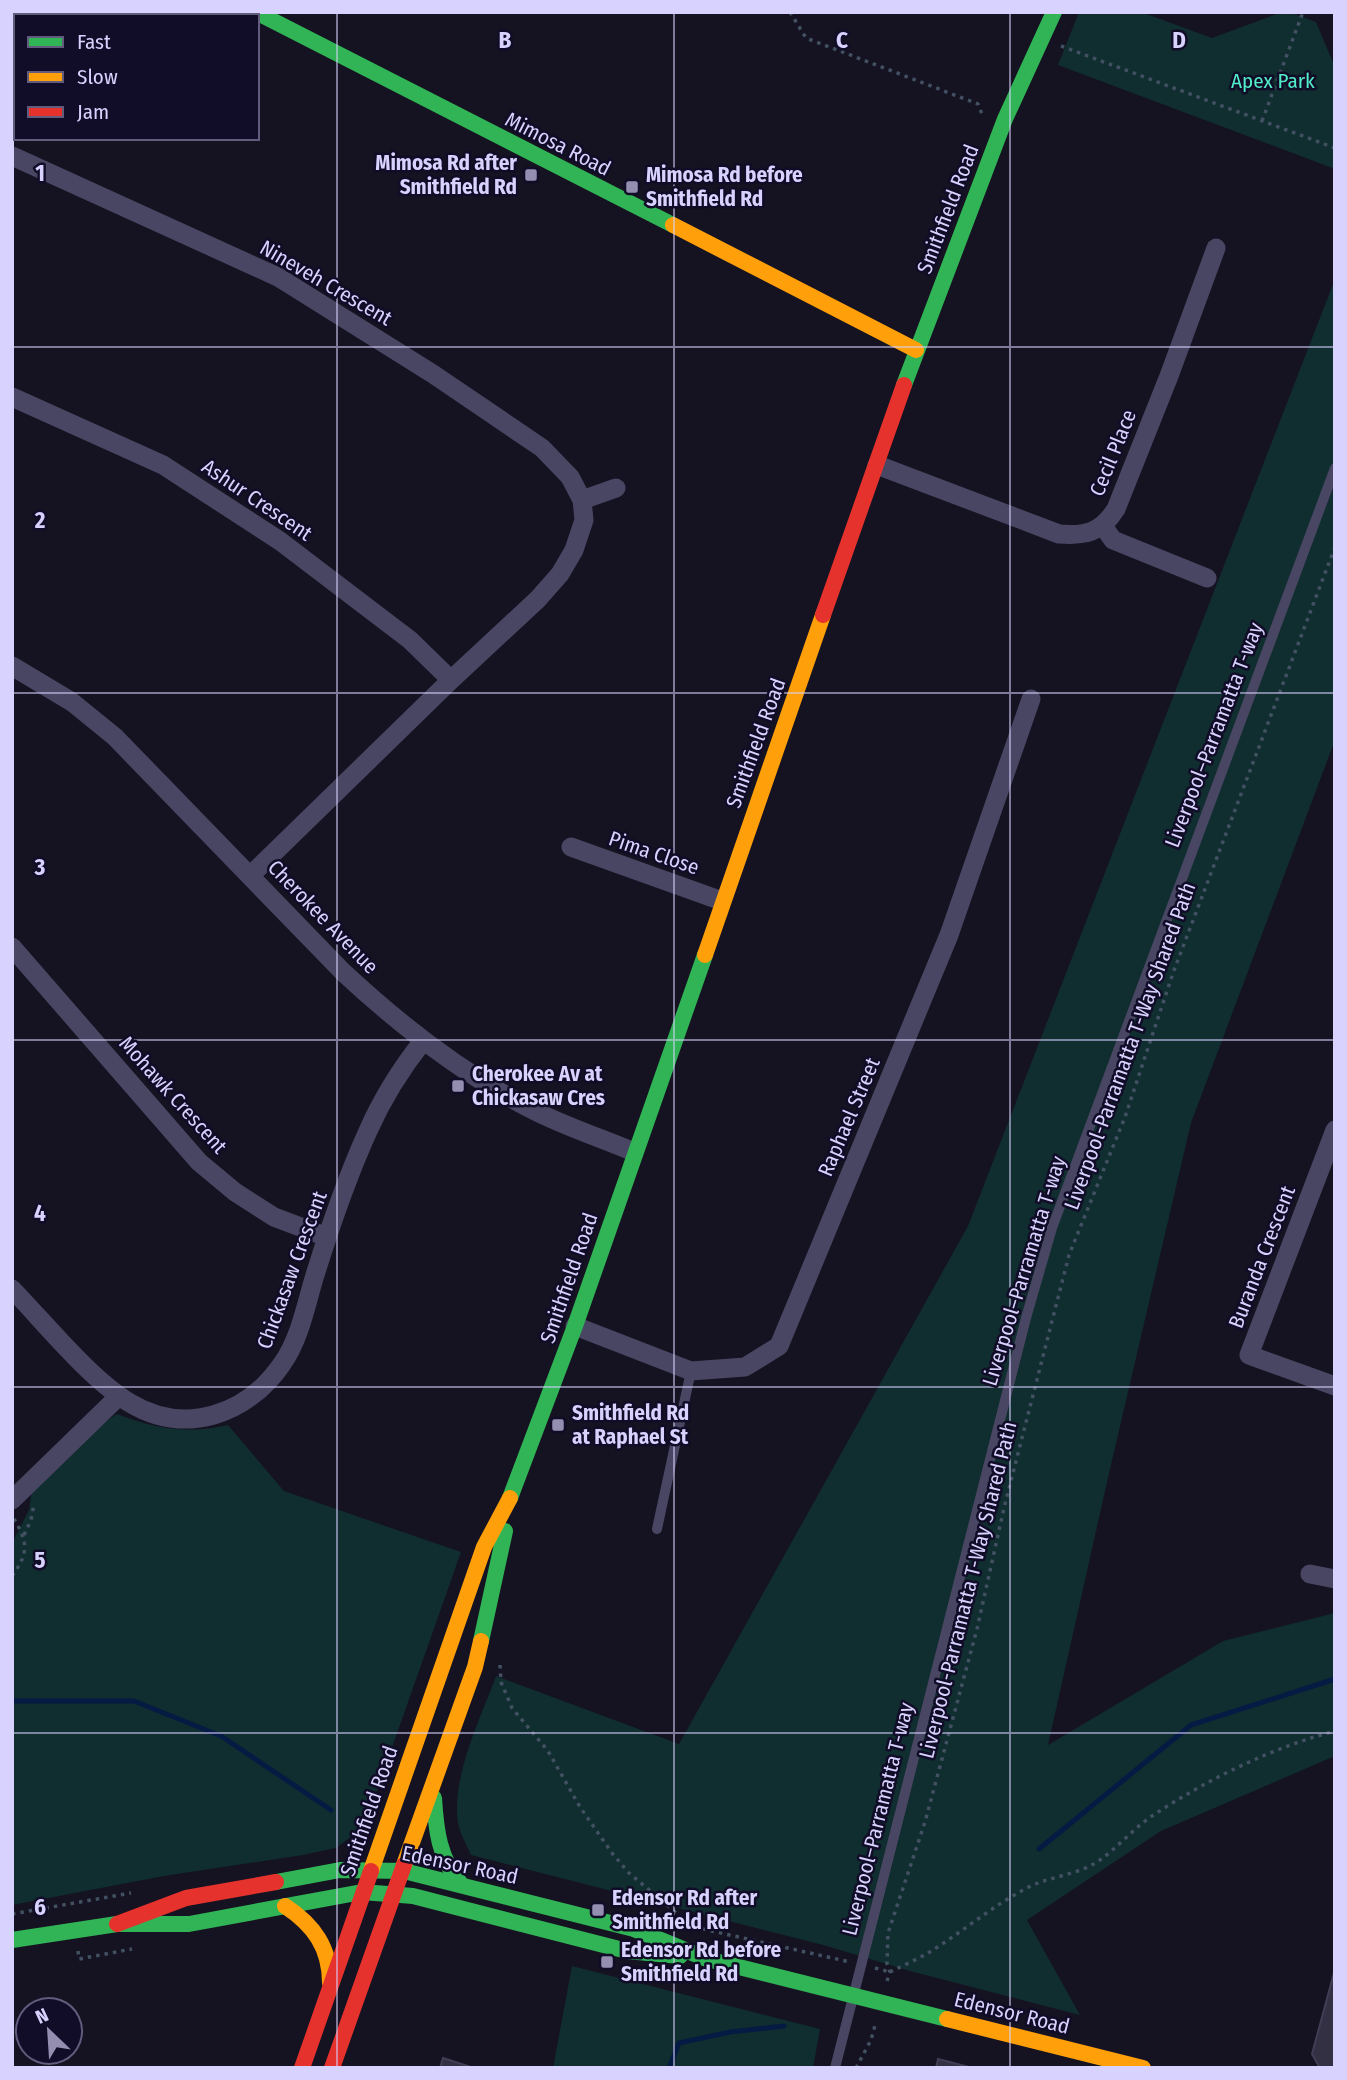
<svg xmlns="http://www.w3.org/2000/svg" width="1347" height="2080" font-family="'Fira Sans Condensed',sans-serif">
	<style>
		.green { fill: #102d2f }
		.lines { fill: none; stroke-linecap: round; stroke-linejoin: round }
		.stream { stroke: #061b44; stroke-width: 5 }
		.building { fill: #333043; stroke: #413d55; stroke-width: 2 }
		.path { stroke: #425162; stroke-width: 3.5; stroke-dasharray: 3.5 5; stroke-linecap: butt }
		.lane { stroke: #484662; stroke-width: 10 }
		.street { stroke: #484662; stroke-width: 19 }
		.fast { stroke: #30b455; stroke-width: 16 }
		.slow { stroke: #ff9f0a; stroke-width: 16 }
		.jam { stroke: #e5322d; stroke-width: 16 }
		.grid { fill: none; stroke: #d8d2ff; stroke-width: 2; stroke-opacity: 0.55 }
		.poi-dot { fill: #948fb1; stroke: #110c27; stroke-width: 2.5 }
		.labels { text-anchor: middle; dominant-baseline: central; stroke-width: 5; stroke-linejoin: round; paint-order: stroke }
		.park-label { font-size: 21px; fill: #51ecc8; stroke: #110c27 }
		.street-label { font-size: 21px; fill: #d8d2ff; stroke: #110c27 }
		.poi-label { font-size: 21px; font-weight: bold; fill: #d8d2ff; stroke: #110c27; text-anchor: start }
		.grid-label { font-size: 23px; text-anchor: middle; font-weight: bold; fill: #d8d2ff; stroke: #110c27; stroke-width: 5; stroke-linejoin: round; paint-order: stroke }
	</style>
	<rect width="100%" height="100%" fill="#151221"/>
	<path class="green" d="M1079,12h62l71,26 70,-26h7l27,10 19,45v102l-277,-104z
		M1335,279v461l-144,383 -81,346 -62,276 175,-104 112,-28v143l-174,75 -134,89 53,95 -170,-44 -87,-26 -352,-90c-6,-13 -14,-27 -14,-41 -2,-45 24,-97 39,-138l183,68 289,-518z
		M117,1414c39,15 70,20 111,11l56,66 177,61 -97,275 -28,21 -33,7 -139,21 -152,29v-362l17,-33 3,-21 77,-70z
		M572,1966l248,63 -7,39h-260z"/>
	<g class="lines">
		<path class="stream" d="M12,1701h122l87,35 110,74
			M1039,1849l152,-124 144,-46
			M669,2068l10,-25 51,-11 54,-6"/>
	</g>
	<path class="building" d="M1335,1969v99h-15l-8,-14z
		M443,2058l31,10h-34z
		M938,2059l35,9h-37z"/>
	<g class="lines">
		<path class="path" d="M790,12l16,26 172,66 4,10
			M1061,46l274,102
			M1262,121l41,-109
			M24,1535l7,-15 3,-16
			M12,1576c17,-23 16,-34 2,-57
			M500,1665l1,17 11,26 36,43 32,56 32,46 17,20 64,54
			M12,1914l119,-21
			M694,1927l156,35
			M78,1951l1,8 53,-10
			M875,1968l15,4
			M890,1972c12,-6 26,-12 38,-19 33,-20 63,-46 97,-64 23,-13 52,-13 75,-29 18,-13 33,-31 52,-44 56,-37 119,-68 183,-85
			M887,1981l3,-9 -3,-8 1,-31 37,-111 52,-193 27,-121 65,-253 56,-138 48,-144 162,-426
			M856,2068l15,-28 5,-18"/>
		<path class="lane" d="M657,1529l34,-158
			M835,2068l191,-750 26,-90 283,-760"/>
		<path class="street" d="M12,156l266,121 155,97 109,74 28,29 12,23 2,20 -10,30 -14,24 -22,25 -87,81 -200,195
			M12,397l151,68 117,76 130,99 41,40
			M877,465l182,69c26,2 42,-1 57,-25l53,-133 47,-128
			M582,500l34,-12
			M1103,526l10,14 94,38
			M12,666l60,36 43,35 228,235c59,55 123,105 196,141 31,15 64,26 95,39
			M571,847l151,54
			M12,947l187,215 36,30 39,25 53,20
			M1335,1130l-86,225 86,31
			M12,1289c33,34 78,90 118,114 55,33 117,12 152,-39 18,-25 24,-60 33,-89 15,-48 32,-98 53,-144 15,-34 32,-61 55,-90
			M575,1326l116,45 54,-4 34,-21 170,-411 82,-236
			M12,1500l107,-104
			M1310,1574l25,5"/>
		<path class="fast" d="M256,12l417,213
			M904,385l101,-266 49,-107
			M510,1498l65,-172 130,-371
			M481,1641l24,-110
			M434,1798c2,32 5,61 27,86
			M276,1882l64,-12 64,1 230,58 73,30 240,60
			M12,1940l105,-16h72l173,-32 51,4 214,55 53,5"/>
		<path class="slow" d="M673,225l243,125
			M705,955l118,-340
			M404,1865l71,-198 6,-26
			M371,1871l113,-324 26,-49
			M285,1906c29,19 45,42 45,77
			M947,2019l196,49"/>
		<path class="jam" d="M823,615l81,-230
			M117,1924l69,-26 90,-16
			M302,2068l69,-197
			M332,2068l72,-203"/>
	</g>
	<path class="grid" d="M337,12v2056M674,12v2056M1010,12v2056M12,347h1323M12,693h1323M12,1040h1323M12,1387h1323M12,1733h1323"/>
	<g class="poi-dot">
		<rect x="524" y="168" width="14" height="14" rx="3.5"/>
		<rect x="625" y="180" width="14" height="14" rx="3.5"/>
		<rect x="451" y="1079" width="14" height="14" rx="3.5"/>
		<rect x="551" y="1418" width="14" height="14" rx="3.5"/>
		<rect x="591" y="1903" width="14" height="14" rx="3.5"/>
		<rect x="600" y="1955" width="14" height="14" rx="3.5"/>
	</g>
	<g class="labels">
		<g class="park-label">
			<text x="1273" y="81">Apex Park</text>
		</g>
		<g class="street-label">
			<text transform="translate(558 144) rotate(27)">Mimosa Road</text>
			<text transform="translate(948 209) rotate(-69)">Smithfield Road</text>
			<text transform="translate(326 283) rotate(30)">Nineveh Crescent</text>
			<text transform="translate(1113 453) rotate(-68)">Cecil Place</text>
			<text transform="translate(257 500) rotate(34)">Ashur Crescent</text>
			<text transform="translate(1214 735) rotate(-69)">Liverpool–Parramatta T-way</text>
			<text transform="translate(756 743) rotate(-70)">Smithfield Road</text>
			<text transform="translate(654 853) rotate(19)">Pima Close</text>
			<text transform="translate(323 917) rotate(46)">Cherokee Avenue</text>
			<text transform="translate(1130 1046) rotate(-70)">Liverpool-Parramatta T-Way Shared Path</text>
			<text transform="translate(173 1095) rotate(48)">Mohawk Crescent</text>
			<text transform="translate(849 1117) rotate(-67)">Raphael Street</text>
			<text transform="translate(1262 1257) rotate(-69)">Buranda Crescent</text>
			<text transform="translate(292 1270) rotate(-70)">Chickasaw Crescent</text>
			<text transform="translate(1024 1271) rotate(-73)">Liverpool–Parramatta T-way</text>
			<text transform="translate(569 1278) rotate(-71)">Smithfield Road</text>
			<text transform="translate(968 1590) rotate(-76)">Liverpool-Parramatta T-Way Shared Path</text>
			<text transform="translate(369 1811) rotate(-71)">Smithfield Road</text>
			<text transform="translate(878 1819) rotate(-76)">Liverpool–Parramatta T-way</text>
			<text transform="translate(460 1865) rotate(12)">Edensor Road</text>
			<text transform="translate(1012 2013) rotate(14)">Edensor Road</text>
		</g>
		<g class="poi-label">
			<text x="517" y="163" text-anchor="end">Mimosa Rd after<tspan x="517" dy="24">Smithfield Rd</tspan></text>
			<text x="646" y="175">Mimosa Rd before<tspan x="646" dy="24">Smithfield Rd</tspan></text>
			<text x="472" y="1074">Cherokee Av at<tspan x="472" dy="24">Chickasaw Cres</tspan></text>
			<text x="572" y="1413">Smithfield Rd<tspan x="572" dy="24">at Raphael St</tspan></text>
			<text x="612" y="1898">Edensor Rd after<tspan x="612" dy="24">Smithfield Rd</tspan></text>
			<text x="621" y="1950">Edensor Rd before<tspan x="621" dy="24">Smithfield Rd</tspan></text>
		</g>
	</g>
	<g class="grid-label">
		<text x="505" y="48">B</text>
		<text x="842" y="48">C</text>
		<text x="1179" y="48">D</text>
		<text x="40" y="181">1</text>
		<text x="40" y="528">2</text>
		<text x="40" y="875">3</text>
		<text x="40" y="1221">4</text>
		<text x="40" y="1568">5</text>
		<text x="40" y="1915">6</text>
	</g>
	<rect width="1347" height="2080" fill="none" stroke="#d8d2ff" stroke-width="28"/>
	<rect x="14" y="14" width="245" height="126" fill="#110c27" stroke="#615b7d" stroke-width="2"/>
	<rect x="28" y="37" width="35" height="10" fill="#30b455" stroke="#615b7d" stroke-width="2"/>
	<text x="77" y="49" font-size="21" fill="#d8d2ff">Fast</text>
	<rect x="28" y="72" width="35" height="10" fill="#ff9f0a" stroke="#615b7d" stroke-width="2"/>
	<text x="77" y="84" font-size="21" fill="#d8d2ff">Slow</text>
	<rect x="28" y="107" width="35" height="10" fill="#e5322d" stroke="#615b7d" stroke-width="2"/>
	<text x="77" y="119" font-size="21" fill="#d8d2ff">Jam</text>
	<g transform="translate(49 2031) rotate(335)"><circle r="33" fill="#110c27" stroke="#615b7d" stroke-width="2"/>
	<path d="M0-5L12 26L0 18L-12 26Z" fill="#948fb1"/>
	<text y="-10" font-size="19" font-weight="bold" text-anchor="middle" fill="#d8d2ff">N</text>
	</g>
</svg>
